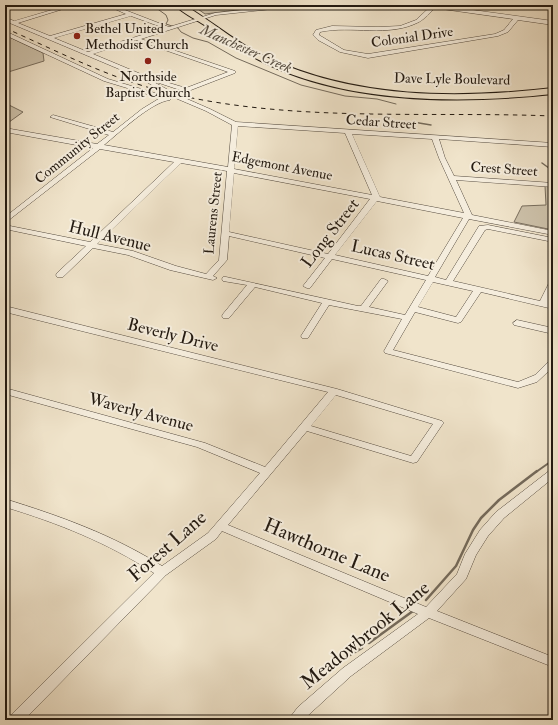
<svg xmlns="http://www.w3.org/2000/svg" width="558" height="725" font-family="'IM FELL Double Pica',serif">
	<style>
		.green { fill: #cdc2ab; stroke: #786e5e }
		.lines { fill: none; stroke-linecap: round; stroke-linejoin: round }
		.stream-far3 { stroke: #746a5b; stroke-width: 1 }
		.stream-far2 { stroke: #746a5b; stroke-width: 1.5 }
		.stream-far1 { stroke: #746a5b; stroke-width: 2 }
		.stream { stroke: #746a5b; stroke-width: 2.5 }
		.minor-casing { stroke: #564c40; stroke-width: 1 }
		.primary-casing { stroke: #231a11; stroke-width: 2 }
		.minor { fill: #f5eddd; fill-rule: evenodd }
		.primary { fill: #f0e4cb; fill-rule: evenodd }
		.rail { stroke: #231a11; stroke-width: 1; stroke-dasharray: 4.5 4.5; stroke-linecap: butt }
		.poi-dot { fill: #8f2418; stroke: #f5eddd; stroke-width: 1.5 }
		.labels { text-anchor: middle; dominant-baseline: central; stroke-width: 4; stroke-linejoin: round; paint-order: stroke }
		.far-poi-label { font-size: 14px; fill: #231a11; stroke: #f5eddd; text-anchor: start }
		.far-street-label { font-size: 14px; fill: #231a11; stroke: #f5eddd }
		.far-water-label { font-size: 15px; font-style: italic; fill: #594f42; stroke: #f5eddd }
		.street-label { font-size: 17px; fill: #231a11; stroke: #f5eddd }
		.near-street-label { font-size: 20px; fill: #231a11; stroke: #f5eddd }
	</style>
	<rect width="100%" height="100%" fill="#f0e4cb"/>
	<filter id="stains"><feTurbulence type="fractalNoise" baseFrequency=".005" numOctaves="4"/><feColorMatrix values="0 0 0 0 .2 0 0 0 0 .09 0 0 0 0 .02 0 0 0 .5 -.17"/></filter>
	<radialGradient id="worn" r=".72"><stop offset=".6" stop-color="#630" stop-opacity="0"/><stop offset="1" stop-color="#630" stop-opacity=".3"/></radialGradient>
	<path class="green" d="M192,5h51l2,4 -40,5z
		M5,35l38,18 1,8 -39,12z
		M5,103l18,9 -18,13z
		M545,186l8,1v43l-39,-8 8,-16 24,-1z"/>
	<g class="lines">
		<path class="stream-far3" d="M152,5l14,10 2,5 -2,4 12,4 3,4 12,6 15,4 28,16 65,27 44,11 32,3 19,5"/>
		<path class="stream-far2" d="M413,122l18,3
			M542,163l11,8"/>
		<path class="stream-far1" d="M536,472l17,-12"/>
		<path class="stream" d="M426,600l30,-34 17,-36 8,-12 18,-18 38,-29
			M369,643l44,-32
			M343,659l19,-11"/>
		<defs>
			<path id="minor" d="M69,5h7l-58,18 32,13 76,-22 -20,-9h6l57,22 46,-14 71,-8h16l-2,1 -84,9 -75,24 94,32v2l-57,22 32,14 26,13 317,21v4l-114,-8 6,19 9,18 99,7v4l-97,-7 16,35 81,16v4l-84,-16 -34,58 11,3 33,-54 9,-1 65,13v4l-65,-13 -3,1 -32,51 87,20 9,-18 4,-2v11l-5,10 5,1v6l-72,-17 -20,30 -3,1 -43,-11 -22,38 125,32 17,-7 15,-15 3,-1v8l-16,15 -19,6 -133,-35 -1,-2 18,-32 -73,-14 -21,33h-6l-1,-2 21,-33 -67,-16 -26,31h-6l-1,-2 1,-2 24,-29 -24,-4 -1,-2 1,-2h3l132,29h3l20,-27h3l4,2 -19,26 36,8 21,-35 -94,-21 -22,29h-3l-4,-2 22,-28 -96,-22 -2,24 -14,16 4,2 -4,2 -43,-10 -42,-15 -35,-7 -30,29h-6l-1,-2 1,-2 29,-27 -81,-17v-4l85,17 84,-80 -74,-13 -95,74v-6l88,-69 -88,-16v-4l92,16 12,-9 -59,-18 3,-2 60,17 29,-23 18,-11 -56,-17 -99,-46v-4l103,48 57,17 4,-1 -31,-18 -133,-56v-4l9,4zM131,16l33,12 -76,24 -34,-14zM136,40l92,32 -42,16 -27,-8 -3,2 24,8 -6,3 -26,-14v-2l-55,-23zM173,97l33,14 26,14 -4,42 -124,-22c15,-12 47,-43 66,-45v-2zM238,126l107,7 27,62 -138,-26zM352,134l80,5 7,19 25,55 -84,-16zM181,163l46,8 -8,89 -13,14 -30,-8 -43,-15 -36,-7zM234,173l136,26 -42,55 -99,-22zM377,201l86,17 -35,58 -93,-21zM433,282l40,9 -17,26 -38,-10z
				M423,5h13l117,16v4l-35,-5 -10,12 -10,4 -130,22 -28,-6 -22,-12 -5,-5 3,-5 16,-4 47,1 21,-1 16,-6 14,-13zM435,8l78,11 -9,11 -9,4 -127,20 -24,-4 -25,-15 1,-3c32,-7 68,6 99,-10 6,-3 11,-10 16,-14z
				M5,306l332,83 105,32 2,2 -2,2 -25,37 -4,1 -106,-32 -79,94 198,82 31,-33 8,-20 15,-24 16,-18 53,-41 4,-2v9l-49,40 -16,18 -12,19 -10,24 -29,32 116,46v10l-124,-49 -78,58 -48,44h-15l10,-13 45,-39 75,-54 -196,-83 -6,8 -50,36 -142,145h-16l2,-4 144,-143c-46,-30 -96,-50 -149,-66v-8c55,17 108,36 157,67l46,-33 52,-60 -63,-26 -192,-53v-6l200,55 60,24 63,-75 -323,-80zM336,395l97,29 -22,32 -100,-30z
				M517,320l36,8v6l-39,-9 -1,-2z"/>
			<path id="primary" d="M175,5h9c28,16 53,39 82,52 89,42 192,42 287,31v6c-94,10 -209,10 -294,-34 -18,-9 -33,-20 -49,-31 -10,-8 -27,-15 -35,-24z"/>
		</defs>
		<use href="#minor" class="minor-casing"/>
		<use href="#primary" class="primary-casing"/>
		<use href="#minor" class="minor"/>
		<use href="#primary" class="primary"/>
		<path class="rail" d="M5,28c52,23 104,50 160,64 126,31 259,19 388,24"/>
	</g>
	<g class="poi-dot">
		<circle cx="77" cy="36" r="4"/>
		<circle cx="148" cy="61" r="4"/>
	</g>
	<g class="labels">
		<g class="far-poi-label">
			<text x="85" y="28">Bethel United<tspan x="85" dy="16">Methodist Church</tspan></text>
			<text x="148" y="76" text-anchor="middle">Northside<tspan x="148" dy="16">Baptist Church</tspan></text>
		</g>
		<g class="far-street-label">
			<text transform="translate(412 37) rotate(-8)">Colonial Drive</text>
			<text transform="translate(452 79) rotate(1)">Dave Lyle Boulevard</text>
			<text transform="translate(381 122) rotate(4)">Cedar Street</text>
			<text transform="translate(77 148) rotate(-39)">Community Street</text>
			<text transform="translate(282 166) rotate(11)">Edgemont Avenue</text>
			<text transform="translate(504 169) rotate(4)">Crest Street</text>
			<text transform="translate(213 213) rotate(-84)">Laurens Street</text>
		</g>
		<g class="far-water-label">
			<text transform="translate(246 49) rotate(24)">Manchester Creek</text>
		</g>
		<g class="street-label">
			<text transform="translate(330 233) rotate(-52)">Long Street</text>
			<text transform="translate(110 236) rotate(14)">Hull Avenue</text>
			<text transform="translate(393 255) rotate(13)">Lucas Street</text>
			<text transform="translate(173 335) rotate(14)">Beverly Drive</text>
			<text transform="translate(141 412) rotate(15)">Waverly Avenue</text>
		</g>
		<g class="near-street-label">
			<text transform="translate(167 546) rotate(-41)">Forest Lane</text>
			<text transform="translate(327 550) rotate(23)">Hawthorne Lane</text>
			<text transform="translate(365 635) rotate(-39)">Meadowbrook Lane</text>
		</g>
	</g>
	<rect width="558" height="725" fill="none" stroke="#f0e4cb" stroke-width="20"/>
	<rect x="6" y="6" width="546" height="713" fill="none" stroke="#231a11" stroke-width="2"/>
	<rect x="10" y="10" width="538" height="705" fill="none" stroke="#231a11"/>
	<rect width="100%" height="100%" filter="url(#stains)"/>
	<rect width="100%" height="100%" fill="url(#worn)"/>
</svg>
